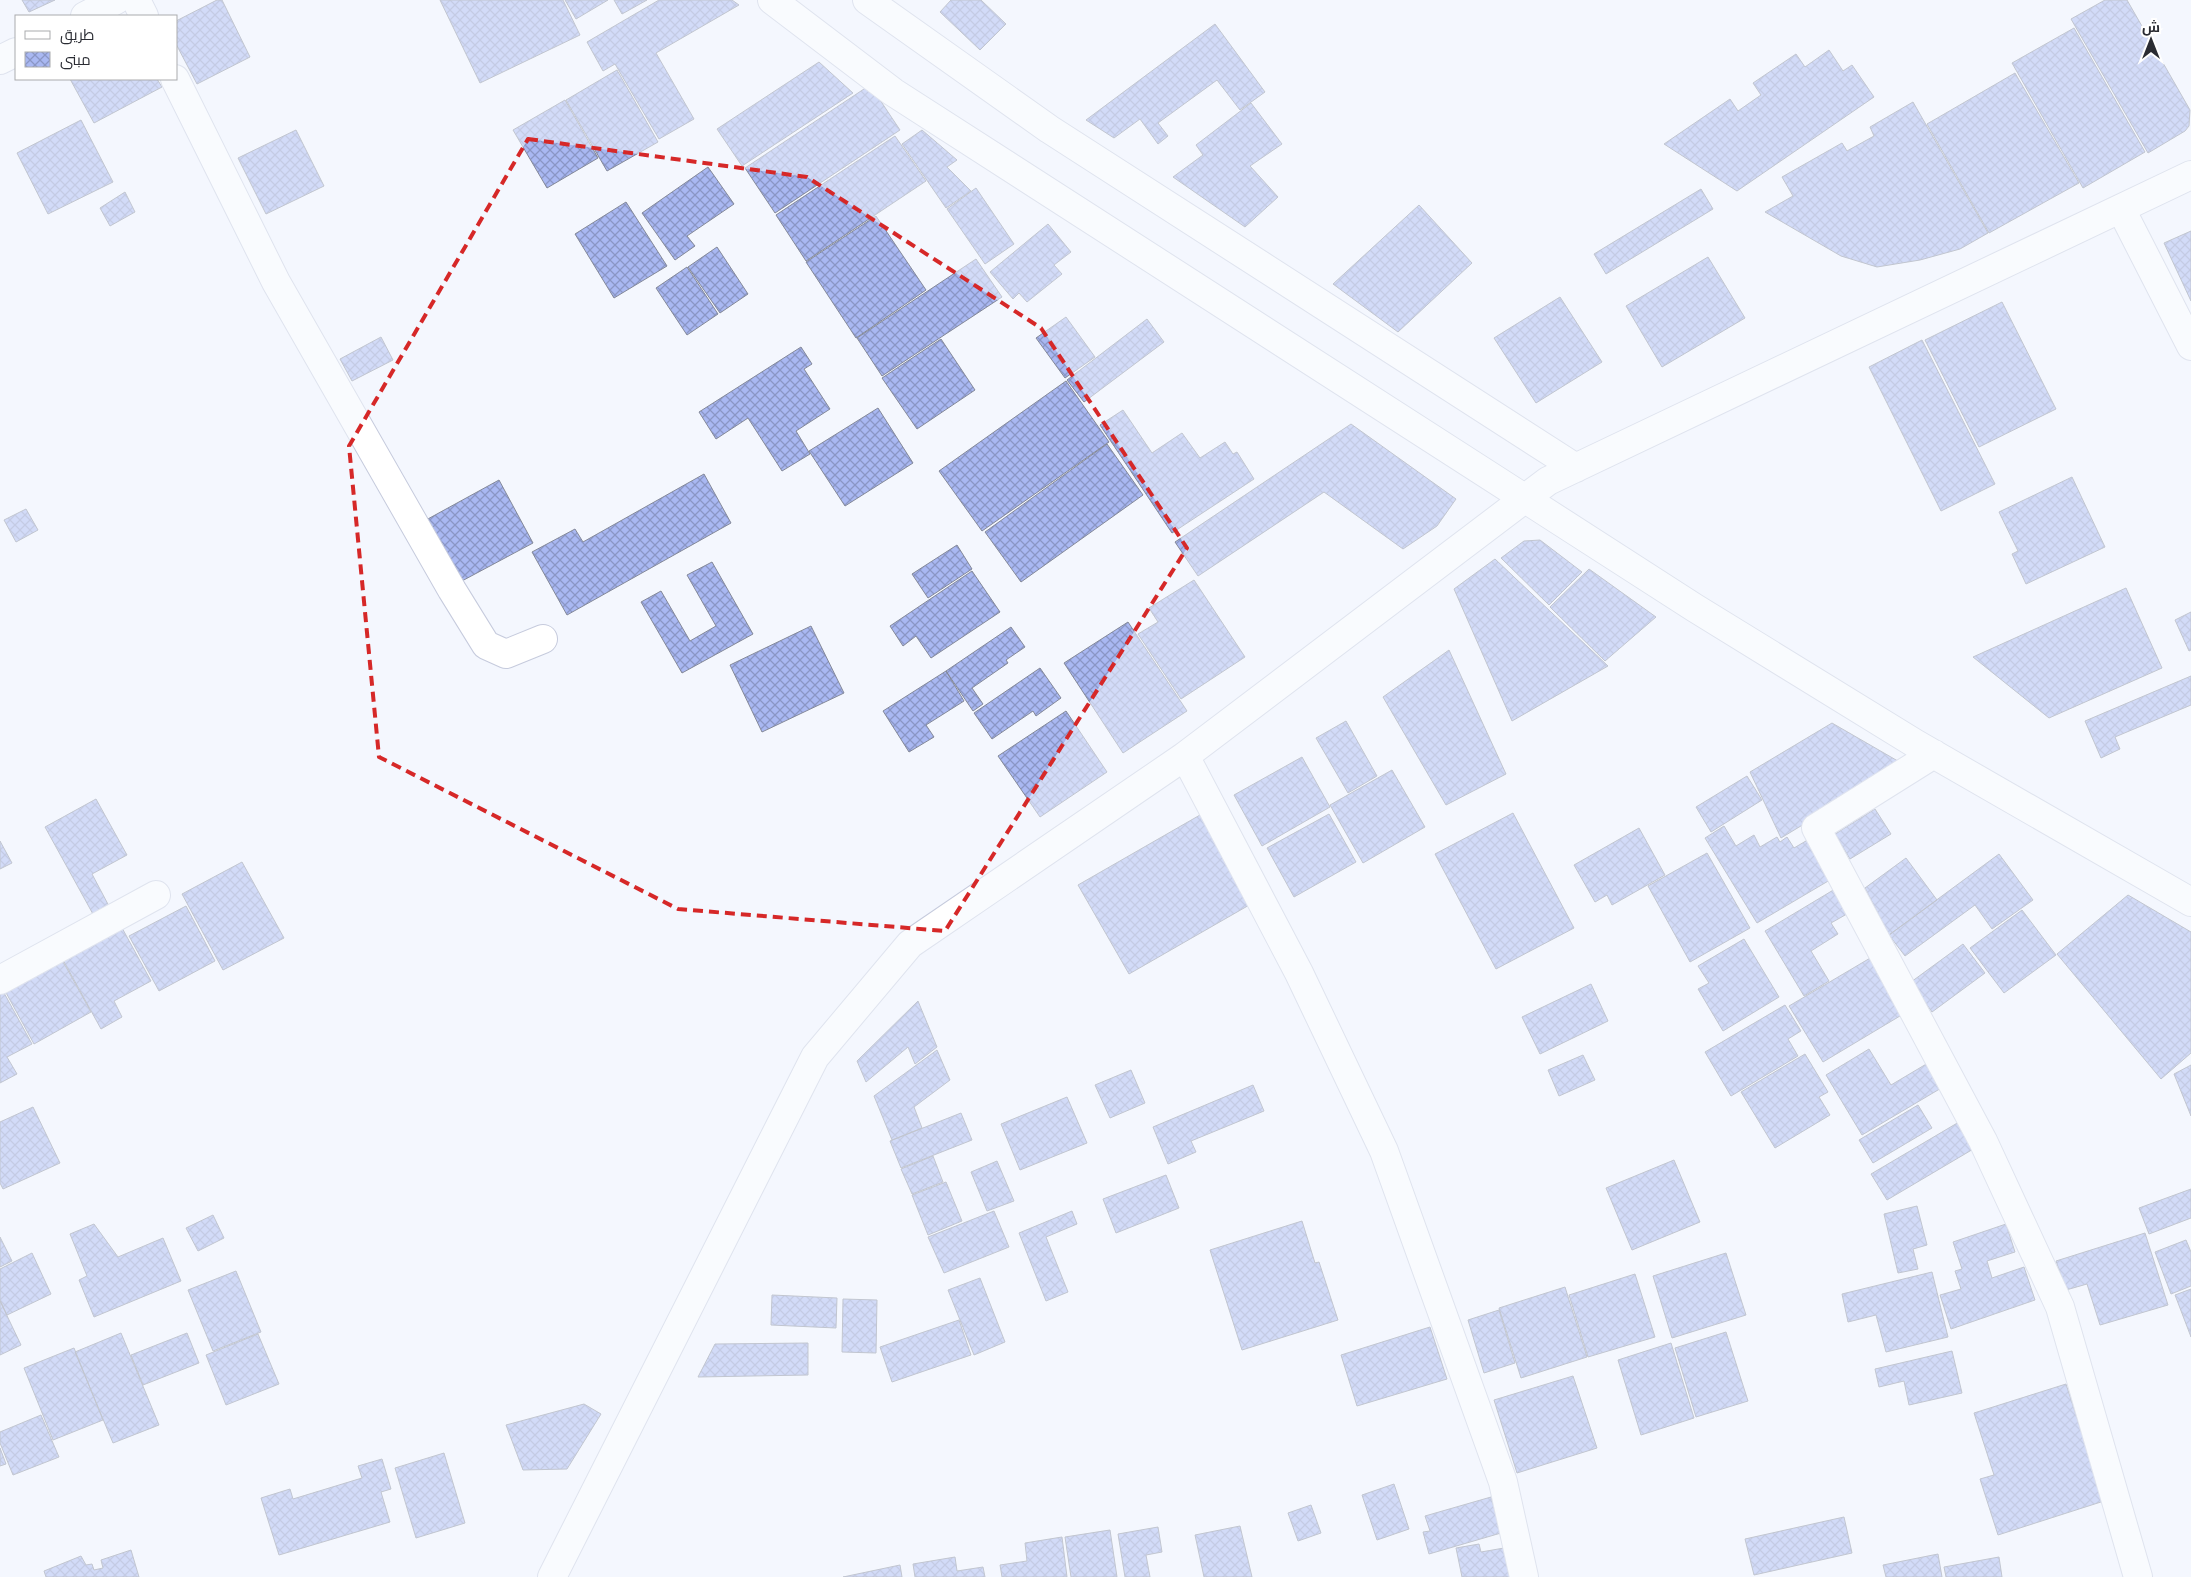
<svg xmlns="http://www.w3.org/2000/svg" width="2191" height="1577" font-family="'Roboto Serif',Cairo,serif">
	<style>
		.building { fill: url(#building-cross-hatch); stroke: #848999 }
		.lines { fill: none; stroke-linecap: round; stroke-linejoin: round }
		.minor-casing { stroke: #c6cbdd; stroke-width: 30 }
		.minor { stroke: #fff; stroke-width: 28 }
		.marked { fill: none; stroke: #d62828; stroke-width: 4; stroke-dasharray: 10 6; stroke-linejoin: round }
	</style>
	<defs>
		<pattern id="building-cross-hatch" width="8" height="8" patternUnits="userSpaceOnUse" patternTransform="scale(1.25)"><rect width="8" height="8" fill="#a9b8f2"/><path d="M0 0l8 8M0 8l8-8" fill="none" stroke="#8a96c5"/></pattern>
	</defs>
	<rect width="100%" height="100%" fill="#f4f7fe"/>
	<path class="building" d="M22,0h33l-26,12z
		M217,0h5l28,57 -53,27 -21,-40v-23z
		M440,0h123l17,35 -100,48z
		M565,0h43l-32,19z
		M614,0h33l-25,14z
		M659,0h73l7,5 -83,48 38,66 -35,20 -44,-75 -12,7 -16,-29z
		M951,0h30l25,24 -26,26 -40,-38z
		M2105,0h22l63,110 -1,16 -4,5 -37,22 -77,-134z
		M1215,24l50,68 -25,18 -23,-30 -59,43 10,13 -10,8 -18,-25 -26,19 -28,-18z
		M2074,28l71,124 -62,36 -71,-125z
		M1829,50l14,21 9,-6 22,32 -137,94 -73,-47 66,-45 8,12 23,-16 -8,-12 43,-29 9,13z
		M819,62l34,31 -111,73 -25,-37z
		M617,70l41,72 -51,29 -41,-71z
		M2015,73l64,110 -90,50 -62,-109z
		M70,79h87l5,8 -68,36z
		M870,85l30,45 -125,83 -30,-45z
		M565,100l33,58 -51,30 -34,-58z
		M1913,102l75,131 -28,16 -40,11 -43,7 -36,-11 -76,-44 28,-16 -11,-19 60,-34 5,8 27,-15 -4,-9z
		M1251,103l31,41 -32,22 28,31 -33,30 -72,-50 30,-22 -7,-10z
		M81,120l32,62 -65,32 -31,-61z
		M296,130l28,56 -58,28 -28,-56z
		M922,130l35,30 -10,7 24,24 -25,17 -44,-64z
		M895,136l31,45 -120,80 -30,-46z
		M708,167l26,37 -47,32 8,10 -20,14 -33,-47z
		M976,188l38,56 -29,20 -38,-55z
		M1701,189l12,20 -107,65 -12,-20z
		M125,192l10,20 -25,14 -10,-18z
		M626,202l41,64 -53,32 -39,-64z
		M1419,205l53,58 -74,69 -65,-48z
		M876,216l50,74 -70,48 -50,-76z
		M1048,224l23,28 -17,13 8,9 -35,28 -8,-9 -6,6 -23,-27z
		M2191,231v70l-27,-58z
		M717,247l31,47 -28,19 -32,-46z
		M1708,257l37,61 -83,49 -36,-61z
		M976,259l26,38 -120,79 -25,-38z
		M687,267l31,47 -31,21 -31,-47z
		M1560,297l42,65 -66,41 -42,-65z
		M2002,302l54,107 -77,38 -54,-107z
		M1066,317l29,40 -30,21 -29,-40z
		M1147,319l17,23 -80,60 -17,-22z
		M381,337l12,23 -41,21 -12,-22z
		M941,339l34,51 -58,39 -35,-51z
		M1922,340l73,144 -54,27 -72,-144z
		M801,347l11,17 -8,5 26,40 -34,22 14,23 -28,17 -34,-53 -32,21 -17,-27z
		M1066,381l43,61 -127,89 -43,-60z
		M878,408l35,55 -68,43 -36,-55z
		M1123,410l29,43 30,-20 18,25 25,-16 8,12 4,-2 17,27 -82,54 -72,-108z
		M1351,424l105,75 -19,27 -34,23 -79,-57 -126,84 -23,-34z
		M1107,444l36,51 -122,87 -36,-50z
		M704,474l27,49 -164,92 -35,-63 43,-23 8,13z
		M2072,477l33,70 -79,37 -14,-30 6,-3 -19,-39z
		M499,480l34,63 -73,39 -34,-62z
		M26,509l12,21 -22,12 -12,-22z
		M1540,540l42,32 -33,33 -48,-47 23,-17z
		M957,545l15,24 -44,29 -16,-24z
		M1495,559l113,107 -96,55 -58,-132z
		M712,562l41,72 -71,39 -41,-71 20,-11 29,50 26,-15 -29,-51z
		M1589,569l67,48 -51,44 -55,-54z
		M972,571l28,41 -69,46 -15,-22 -13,10 -13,-20z
		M1194,580l51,77 -64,42 -43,-65 20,-12 -9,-14z
		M2126,588l36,80 -113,50 -76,-61z
		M2191,612v38l-2,1 -14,-31z
		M1128,622l59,89 -64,42 -59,-90z
		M811,626l33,67 -82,39 -32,-67z
		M1011,627l14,20 -19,13 2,3 -36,25 11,16 -10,7 -27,-40z
		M1449,650l57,124 -60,31 -63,-108z
		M1040,668l21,30 -25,18 -3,-5 -41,28 -18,-26z
		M946,671l18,30 -38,24 8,12 -25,15 -26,-41z
		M2191,676v29l-76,32 5,12 -19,9 -16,-37z
		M1066,711l41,61 -67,45 -42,-61z
		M1346,721l31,55 -29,17 -32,-55z
		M1832,723l71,41 -122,74 -31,-66z
		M1302,757l28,50 -68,39 -28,-51z
		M1392,770l33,57 -62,36 -33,-58z
		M1747,776l15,24 -51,32 -15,-25z
		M96,799l31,56 -35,19 18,34 -16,8 -49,-89z
		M1875,809l16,25 -41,25 -15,-25z
		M1513,813l61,115 -78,41 -61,-115z
		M1329,814l27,48 -62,35 -27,-49z
		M1200,815l51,89 -122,70 -51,-89z
		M1724,826l12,20 18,-11 6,12 17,-10 3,5 7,-5 7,11 17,-10 24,39 -78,46 -52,-85z
		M1639,828l26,47 -53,30 -5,-10 -12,7 -21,-37z
		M0,841l12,22 -12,6z
		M1707,853l43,75 -60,34 -42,-76z
		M1999,854l34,46 -41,29 -17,-24 -70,51 -16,-21z
		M1906,858l31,42 -48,35 -24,-47z
		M242,862l42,76 -61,32 -41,-76z
		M1840,886l14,24 -23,13 7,11 -27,17 18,30 -25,15 -39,-65z
		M2128,895l63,37v121l-30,26 -104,-125z
		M186,906l29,55 -56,30 -30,-55z
		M2022,910l34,45 -52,38 -34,-45z
		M121,926l30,55 -37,20 8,16 -21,12 -39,-71z
		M1744,939l35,58 -56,34 -25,-42 11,-6 -11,-17z
		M1963,944l22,29 -53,39 -21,-30z
		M1877,954l33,56 -87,52 -34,-56z
		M61,958l30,54 -57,32 -30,-55z
		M1591,984l17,37 -68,33 -18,-37z
		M3,991l29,53 -25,13 10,17 -17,9v-90z
		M918,1001l19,46 -22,17 -7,-17 -42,35 -9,-21z
		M1785,1005l16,26 -13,8 10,17 -67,40 -26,-44z
		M1869,1049l22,36 37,-22 15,24 -81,48 -36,-60z
		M937,1050l13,30 -36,27 8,21 -30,12 -18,-44z
		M1805,1054l23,38 -9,5 11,18 -55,33 -34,-56z
		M1583,1055l12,25 -36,16 -11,-26z
		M2191,1065v51l-17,-42z
		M1131,1070l14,33 -35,15 -15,-33z
		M1253,1085l11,26 -73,30 5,11 -28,12 -15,-37z
		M1067,1097l20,46 -67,27 -19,-46z
		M1918,1105l14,23 -59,35 -14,-23z
		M33,1107l27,56 -57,26 -3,-6v-61z
		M961,1113l11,27 -71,28 -11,-27z
		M1959,1122l16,26 -88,52 -16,-26z
		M933,1156l10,26 -31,12 -11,-25z
		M1674,1160l26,62 -68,28 -26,-62z
		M997,1161l17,40 -27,10 -16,-39z
		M1166,1175l13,33 -63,25 -13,-34z
		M946,1182l16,39 -34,14 -16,-40z
		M2191,1189v29l-42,16 -10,-26z
		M1917,1206l10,39 -14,4 5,20 -20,4 -14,-59z
		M994,1211l15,36 -65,26 -16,-36z
		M1072,1211l5,13 -31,13 22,55 -22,9 -27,-68z
		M213,1215l11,23 -26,13 -12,-23z
		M1302,1221l13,42 4,-1 19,58 -96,30 -32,-100z
		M94,1224l24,33 45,-19 18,43 -87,36 -15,-37 8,-4 -17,-42z
		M2006,1224l9,28 -28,9 5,17 32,-11 11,33 -84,29 -11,-34 21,-6 -6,-18 7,-2 -9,-27z
		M2145,1233l23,72 -68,20 -13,-41 -21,6 -10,-29z
		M0,1237l12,24 -12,6z
		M2186,1240l5,12v34l-20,8 -16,-42z
		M32,1253l19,41 -44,21 -7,-15v-31z
		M1726,1253l20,62 -74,23 -19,-62z
		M236,1271l25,61 -48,19 -25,-61z
		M1932,1272l16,65 -62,15 -10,-37 -28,7 -6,-28z
		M1635,1274l20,63 -67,20 -19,-62z
		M980,1278l25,64 -31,13 -26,-65z
		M1565,1287l22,70 -66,21 -22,-70z
		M2191,1289v48l-16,-42z
		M772,1295l65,3 -1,30 -65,-3z
		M843,1299l34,1 -1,53 -34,-1z
		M0,1301l21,44 -21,10z
		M1499,1310l16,53 -31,10 -16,-53z
		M959,1320l12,35 -79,27 -12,-35z
		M1430,1327l17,52 -90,27 -16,-51z
		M1726,1332l22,69 -52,16 -21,-69z
		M121,1333l38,92 -46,18 -38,-91z
		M187,1333l12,30 -56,22 -12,-30z
		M258,1334l21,50 -53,21 -20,-50z
		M808,1343v32l-110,2 17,-33z
		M1671,1343l23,75 -53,17 -23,-75z
		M74,1348l29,72 -50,20 -29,-72z
		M1952,1351l10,42 -53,12 -5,-24 -25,6 -4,-18z
		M1573,1376l24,72 -80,25 -23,-73z
		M2066,1384l38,117 -106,34 -18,-56 14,-4 -20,-62z
		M584,1404l17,10 -34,55 -44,1 -17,-45z
		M41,1415l18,42 -46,18 -13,-32v-11z
		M0,1448l6,16 -6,2z
		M444,1453l21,70 -49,15 -21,-70z
		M382,1459l9,30 -10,3 9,30 -111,33 -18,-57 29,-9 3,10 69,-21 -4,-12z
		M1394,1484l15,45 -32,11 -15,-45z
		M1491,1497l10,36 -72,21 -6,-22 7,-1 -5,-15z
		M1311,1505l10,28 -23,8 -10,-28z
		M1844,1517l8,36 -98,22 -9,-36z
		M1240,1526l12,51h-48l-9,-42z
		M1158,1527l4,25 -16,3 4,22h-25l-7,-43z
		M1110,1530l7,47h-46l-6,-40z
		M1062,1537l5,40h-65l-2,-12 27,-4 -2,-18z
		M1479,1544l2,8 23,-4 6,29h-48l-6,-29z
		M131,1550l8,27h-93l-2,-6 37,-15 5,9 6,-1 2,6 9,-2 -2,-8z
		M1938,1554l4,23h-56l-3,-12z
		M955,1557l2,14 26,-4 2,10h-70l-2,-13z
		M1999,1557l3,20h-56l-2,-10z
		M900,1565l2,12h-59z"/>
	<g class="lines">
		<defs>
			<path id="minor" d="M136,0l8,16
				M772,0l121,92 802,516 221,136 275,158
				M867,0l182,129 527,339
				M85,16l31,-16
				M0,60l16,-8
				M175,79l101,203 176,308 34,55 20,9 37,-15
				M2121,209l70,137
				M1934,754l-118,74 167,313 77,166 78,270
				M1185,756l114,217 85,178 119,331 21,95
				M0,980l156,-85
				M552,1577l263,-520 95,-113 275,-188 363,-275 643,-306"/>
		</defs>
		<use href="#minor" class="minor-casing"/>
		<use href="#minor" class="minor"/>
	</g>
	<path d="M0 0H2191V1577H0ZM528,139l279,38 234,151 146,220 -242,383 -267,-22 -299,-152 -30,-311z" fill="#f4f7fe" fill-opacity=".55" fill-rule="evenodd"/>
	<path class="marked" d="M528,139l279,38 234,151 146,220 -242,383 -267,-22 -299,-152 -30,-311z"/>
	<rect x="15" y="15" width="162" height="65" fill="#ffffff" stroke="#aaabad"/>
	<rect x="25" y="31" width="25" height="8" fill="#ffffff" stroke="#aaabad"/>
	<text x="60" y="40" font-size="15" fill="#2a2c33">طريق</text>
	<rect x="25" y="52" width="25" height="15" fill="url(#building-cross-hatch)" stroke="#aaabad"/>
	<text x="60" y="65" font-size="15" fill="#2a2c33">مبنى</text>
	<g transform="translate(2151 40)" stroke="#ffffff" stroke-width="4" paint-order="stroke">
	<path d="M0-4L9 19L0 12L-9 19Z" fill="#2a2c33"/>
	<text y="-8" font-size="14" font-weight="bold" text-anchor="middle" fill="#2a2c33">ش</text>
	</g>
</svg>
